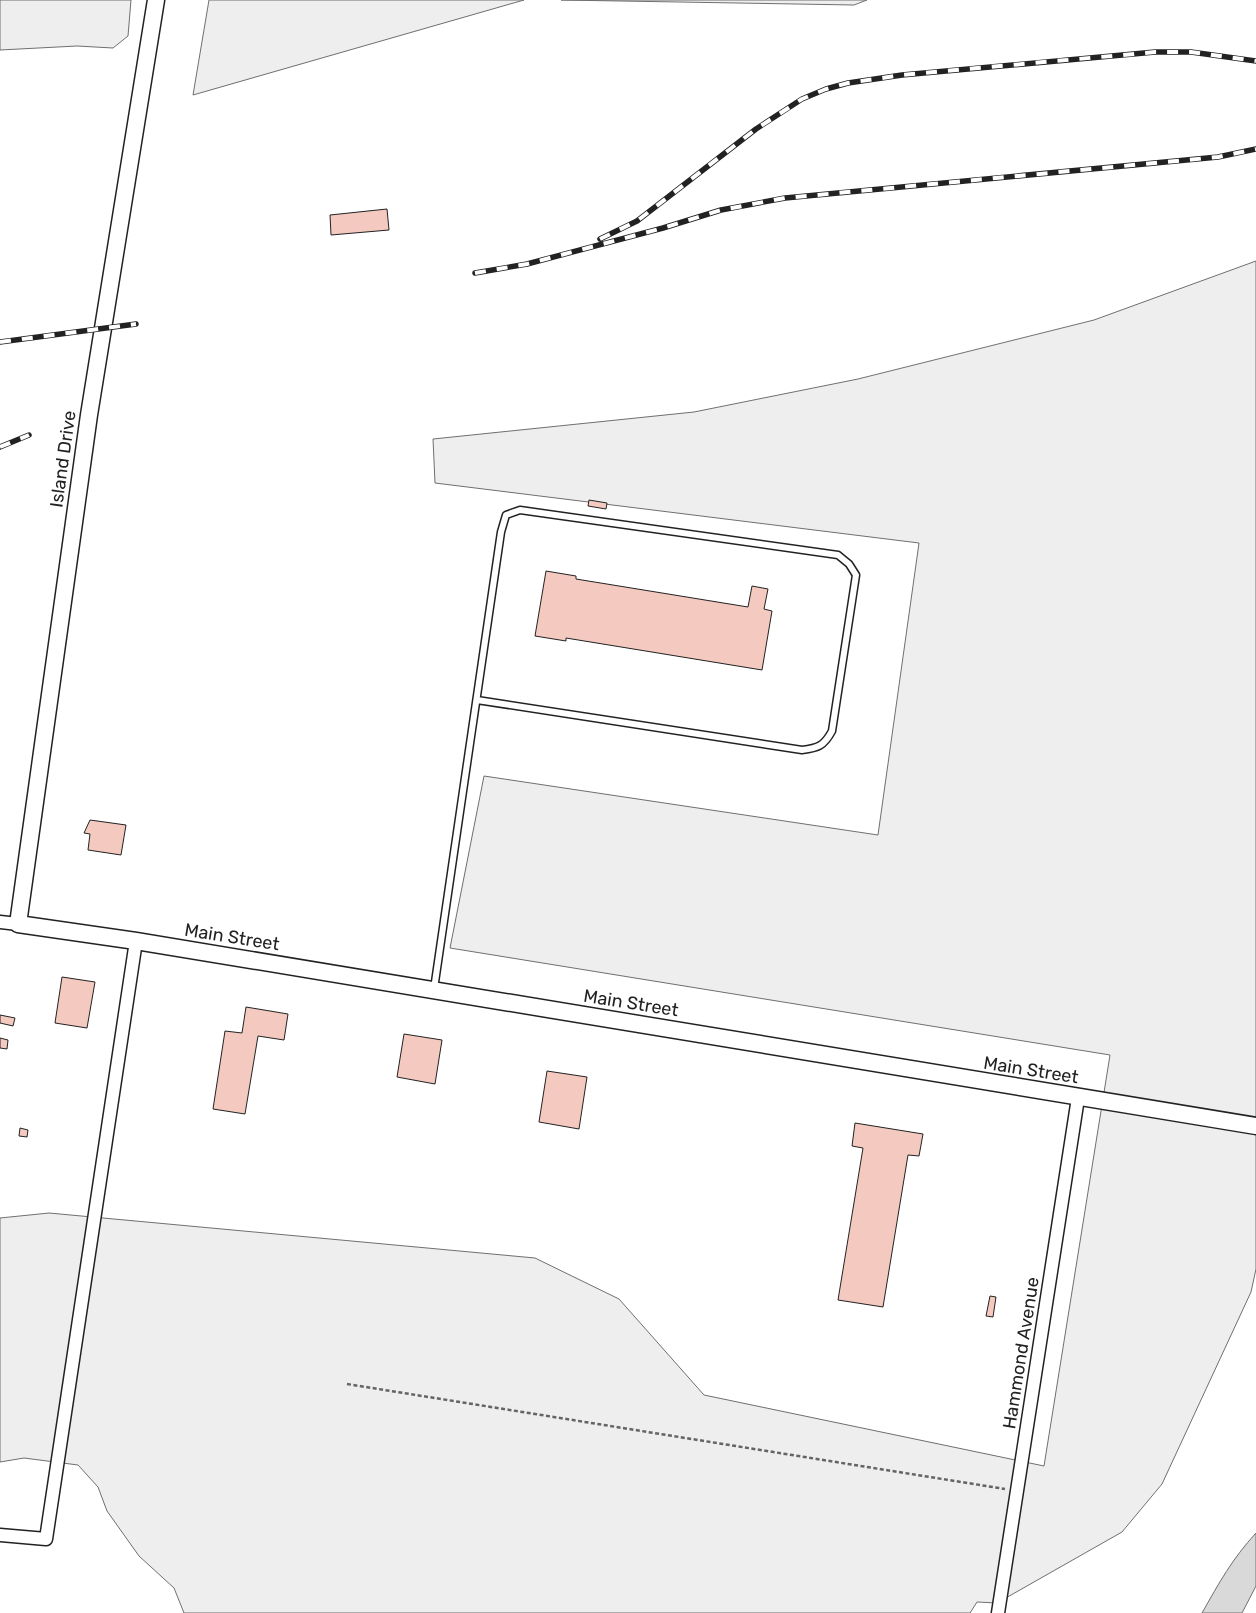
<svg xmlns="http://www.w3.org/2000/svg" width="1256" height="1613" font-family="Rubik,sans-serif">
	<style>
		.green { fill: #eee; stroke: #6f6f6f }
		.water { fill: #d9d9d9; stroke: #6f6f6f }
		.building { fill: #f3c9c0; stroke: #222 }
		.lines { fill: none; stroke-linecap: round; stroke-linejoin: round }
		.service-casing { stroke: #222; stroke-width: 9 }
		.minor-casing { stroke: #222; stroke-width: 15 }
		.tertiary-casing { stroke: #222; stroke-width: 19 }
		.path { stroke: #646464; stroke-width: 2.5; stroke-dasharray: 4 2.5; stroke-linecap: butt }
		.service { stroke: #fff; stroke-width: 6 }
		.minor { stroke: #fff; stroke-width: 12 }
		.tertiary { stroke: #fff; stroke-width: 16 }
		.rail-casing { stroke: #222; stroke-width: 5.5 }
		.rail { stroke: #fff; stroke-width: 4; stroke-dasharray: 11; stroke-linecap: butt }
		.labels { text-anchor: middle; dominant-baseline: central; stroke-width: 4; stroke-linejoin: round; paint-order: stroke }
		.street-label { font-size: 18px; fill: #222; stroke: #fff }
	</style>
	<rect width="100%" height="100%" fill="#fff"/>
	<path class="green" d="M0,0h131l-3,36 -15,12 -36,-2 -77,4z
		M209,0h315l-331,95z
		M561,0h306l-13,5z
		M1256,261v1008l-5,23 -89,192 -40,48 -125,71 -20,-1 -7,11h-786l-10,-25 -35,-32 -32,-45 -9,-24 -20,-22 -54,-7 -24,4v-244l49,-5 486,45 84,41 85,96 340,71 66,-411 -660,-107 34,-172 394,59 41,-292 -484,-60 -2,-44 261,-27 164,-33 236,-59z"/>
	<path class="water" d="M1256,1533v53l-14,27h-40c17,-30 30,-54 54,-80z"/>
	<path class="building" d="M387,209l2,21 -58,5 -1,-20z
		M589,500l18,3 -1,6 -18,-3z
		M546,571l30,5v3l172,28 4,-21 16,3 -4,20 8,2 -10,59 -196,-32v3l-31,-5z
		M90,820l36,5 -5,30 -33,-5 2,-16 -6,-1z
		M62,977l33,5 -8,46 -32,-5z
		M246,1007l42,7 -4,26 -26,-4 -13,78 -32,-5 12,-78 17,2z
		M0,1015l15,3 -2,8 -13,-3z
		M404,1034l38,6 -7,44 -38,-7z
		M0,1038l8,2 -1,9 -7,-1z
		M547,1071l40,6 -8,52 -40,-7z
		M855,1123l68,11 -4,22 -11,-1 -25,152 -45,-7 25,-152 -11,-2z
		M20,1128l8,2 -1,7 -8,-1z
		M990,1296l6,1 -3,20 -7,-1z"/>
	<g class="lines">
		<defs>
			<path id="service" d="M434,989l67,-457 5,-17 14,-5 318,45 11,9 7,11 -24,156c-8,15 -14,17 -30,19l-325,-50"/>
			<path id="minor" d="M0,922l18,2
				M0,1535l46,4 90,-598
				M998,1613l80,-515"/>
			<path id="tertiary" d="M156,0l-67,415 -71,509 118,17 1120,185"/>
		</defs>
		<use href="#service" class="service-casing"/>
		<use href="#minor" class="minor-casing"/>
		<use href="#tertiary" class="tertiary-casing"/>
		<path class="path" d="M347,1384l658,105"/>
		<use href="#service" class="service"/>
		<use href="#minor" class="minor"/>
		<use href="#tertiary" class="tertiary"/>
		<defs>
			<path id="rail" d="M600,239l37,-18 119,-92 46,-30 24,-10 22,-6 54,-8 253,-23h36l65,9
				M475,273l52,-9 136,-36 58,-18 64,-12 433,-41 38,-8
				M0,342l136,-18
				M0,447l29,-12"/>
		</defs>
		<use href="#rail" class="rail-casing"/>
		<use href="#rail" class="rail"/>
	</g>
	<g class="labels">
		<g class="street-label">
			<text transform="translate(63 459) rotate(-82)">Island Drive</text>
			<text transform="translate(232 937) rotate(9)">Main Street</text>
			<text transform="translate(631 1003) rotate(9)">Main Street</text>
			<text transform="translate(1031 1070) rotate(9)">Main Street</text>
			<text transform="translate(1021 1353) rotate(-81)">Hammond Avenue</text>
		</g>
	</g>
</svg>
